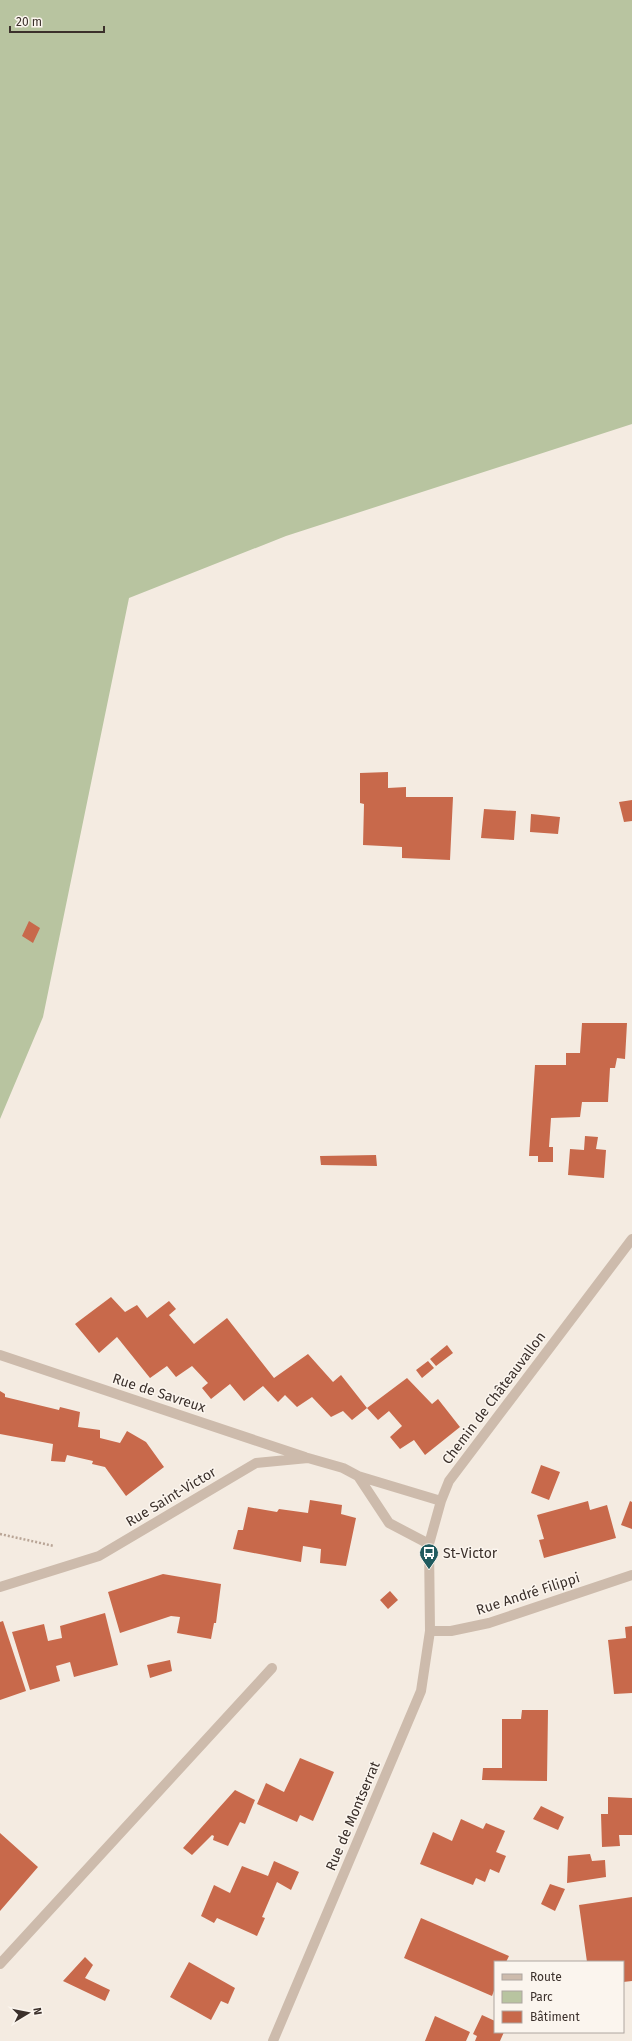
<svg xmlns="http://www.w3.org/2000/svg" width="632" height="2041" font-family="'Fira Sans',sans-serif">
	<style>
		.green { fill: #b8c4a0 }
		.building { fill: #c8694b }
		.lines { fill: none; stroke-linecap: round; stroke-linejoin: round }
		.path { stroke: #b9a596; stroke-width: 2.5; stroke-dasharray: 2 2; stroke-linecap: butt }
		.minor { stroke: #cdbbac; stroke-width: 10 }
		.labels { text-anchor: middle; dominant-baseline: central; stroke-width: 3; stroke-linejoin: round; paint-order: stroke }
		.street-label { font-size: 14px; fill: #3b302b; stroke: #fbf5ee }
		.poi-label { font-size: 14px; fill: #3b302b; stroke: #fbf5ee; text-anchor: start }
	</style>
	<rect width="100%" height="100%" fill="#f4ebe1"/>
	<path class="green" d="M0,0h632v424l-346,112 -157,62 -86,419 -43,102z"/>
	<path class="building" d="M388,772v16l18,-1v10h47l-3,63 -48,-2v-11l-39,-2 1,-41 -4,-1v-30z
		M632,800v21l-8,1 -5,-20z
		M484,809l32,2 -2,29 -33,-2z
		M531,814l29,3 -2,17 -28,-2z
		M29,921l11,7 -7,15 -11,-7z
		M582,1023h45l-2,36 -8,-1 -2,10h-5l-2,34h-26l-2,15 -29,1 -2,29h4v15h-15v-6h-9l6,-91h31v-12h14z
		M585,1136l13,1 -2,12 10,1 -2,28 -36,-3 2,-26 14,1z
		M376,1155l1,11 -56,-1 -1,-9z
		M111,1297l14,15 12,-7 10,13 22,-17 7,8 -7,6 25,29 33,-26 47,60 34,-24 25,28 8,-7 26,33 -15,12 -9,-9 -12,6 -19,-20 -15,10 -12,-12 -7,7 -15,-16 -19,15 -14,-17 -19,15 -9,-11 6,-5 -16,-17 -16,11 -9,-11 -17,12 -33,-41 -18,16 -24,-29z
		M447,1345l6,8 -17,13 -6,-7z
		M428,1361l6,7 -12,10 -6,-8z
		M407,1378l25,26 6,-5 22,28 -35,28 -11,-15 -14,9 -10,-12 12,-11 -13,-15 -11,9 -11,-12z
		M0,1391l5,3v3l54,13 1,-3 20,5 -2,15 22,3v8l20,5 7,-12 19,11 18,25 -38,29 -21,-29 -13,-3 1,-3 -26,-6 -2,7 -14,-1 2,-17 -53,-10z
		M541,1465l19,7 -11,28 -18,-7z
		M310,1500l32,5 -1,9 15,4 -10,48 -26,-3 1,-14 -18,-3 -2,16 -68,-13 5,-19h5l5,-23 29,5 2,-3 29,4z
		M588,1501l2,9 17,-5 9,33 -72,20 -5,-18 5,-1 -7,-24z
		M630,1501l2,1v27l-11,-4z
		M163,1574l58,10 -5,39h-2l-3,16 -34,-6 3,-16 -9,-1 -51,17 -12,-41z
		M390,1591l8,9 -10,9 -8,-9z
		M105,1613l13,52 -44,12 -4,-15 -14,4 4,15 -30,9 -18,-58 32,-8 4,17 14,-3 -2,-12z
		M3,1621l23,70 -26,9v-78z
		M632,1626v67l-18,1 -6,-54 18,-2 -1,-11z
		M170,1660l2,11 -22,7 -3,-13z
		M522,1710h26l-1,71 -65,-1 1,-12h19v-49h19z
		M300,1758l34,14 -21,49 -13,-6 -3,7 -40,-18 9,-21 18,9z
		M235,1790l20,10 -10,24 -5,-2 -12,24 -15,-6 1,-4 -2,-1 -20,20 -9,-7z
		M608,1797l24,1v37h-13l1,11 -18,1 -1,-33h7z
		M541,1806l23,11 -6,13 -25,-11z
		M461,1819l22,10 3,-6 19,8 -9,21 10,4 -7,17 -9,-4 -5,13 -9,-4 -3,7 -53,-21 13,-32 19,9z
		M0,1833l38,34 -38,44z
		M590,1854l2,7 13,-1 1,17 -39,6 1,-27z
		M274,1861l25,11 -8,18 -14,-8 -15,35 3,1 -8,18 -40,-18 -3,5 -13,-7 13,-31 16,8 12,-27 26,10z
		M550,1884l15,5 -10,22 -14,-7z
		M632,1897v84l-9,1v-20h-36l-8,-57z
		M421,1918l88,38 -3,6h-11v26l-3,8 -88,-38z
		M85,1957l8,8 -8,13 25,12 -5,11 -42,-20z
		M189,1962l46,26 -7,16 -7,-3 -10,19 -41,-23z
		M482,2015l13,6v11h9l-4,9h-25l2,-5 -4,-2z
		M435,2016l35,16 -4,9h-41z"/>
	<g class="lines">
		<path class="path" d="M0,1534l54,12"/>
		<path class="minor" d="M0,1355l305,102
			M429,1544l-40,-21 -31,-47 83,25
			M0,1587l99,-31 157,-93 52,-5 35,10 15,8
			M430,1631h21l38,-8 143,-48
			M0,1964l272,-296
			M273,2041l148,-350 9,-60 -1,-87 12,-43 8,-20 183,-242"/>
	</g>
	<defs>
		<symbol id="bus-pin" viewBox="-11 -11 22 30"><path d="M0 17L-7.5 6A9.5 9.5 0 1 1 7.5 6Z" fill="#1f5a5e" stroke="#fbf5ee"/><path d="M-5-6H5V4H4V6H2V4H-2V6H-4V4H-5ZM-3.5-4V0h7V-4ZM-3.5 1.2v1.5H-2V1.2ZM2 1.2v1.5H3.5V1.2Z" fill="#fff"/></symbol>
	</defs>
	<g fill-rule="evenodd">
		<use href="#bus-pin" x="418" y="1542" width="22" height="30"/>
	</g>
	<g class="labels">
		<g class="street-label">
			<text transform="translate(159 1393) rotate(18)">Rue de Savreux</text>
			<text transform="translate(494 1398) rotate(-53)">Chemin de Châteauvallon</text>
			<text transform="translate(171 1497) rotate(-31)">Rue Saint-Victor</text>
			<text transform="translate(528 1594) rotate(-18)">Rue André Filippi</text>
			<text transform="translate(353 1816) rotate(-67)">Rue de Montserrat</text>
		</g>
		<g class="poi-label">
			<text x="443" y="1553">St-Victor</text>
		</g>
	</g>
	<rect x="494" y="1961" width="130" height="72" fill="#fbf5ee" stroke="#aea6a0"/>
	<rect x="502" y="1974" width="20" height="6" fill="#cdbbac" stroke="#aea6a0"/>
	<text x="530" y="1981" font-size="12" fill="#3b302b">Route</text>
	<rect x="502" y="1991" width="20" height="12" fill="#b8c4a0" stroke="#aea6a0"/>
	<text x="530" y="2001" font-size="12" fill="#3b302b">Parc</text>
	<rect x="502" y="2011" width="20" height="12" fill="#c8694b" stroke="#aea6a0"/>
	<text x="530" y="2021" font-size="12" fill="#3b302b">Bâtiment</text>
	<g transform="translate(28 2013) rotate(80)" stroke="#fbf5ee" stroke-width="3" paint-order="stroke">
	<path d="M0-3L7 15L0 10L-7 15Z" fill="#3b302b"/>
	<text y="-6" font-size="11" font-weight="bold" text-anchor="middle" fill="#3b302b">N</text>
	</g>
	<path d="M10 26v6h94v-6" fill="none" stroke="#3b302b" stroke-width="2"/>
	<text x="16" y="26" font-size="12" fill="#3b302b" stroke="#fbf5ee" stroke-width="3" paint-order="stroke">20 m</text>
</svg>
